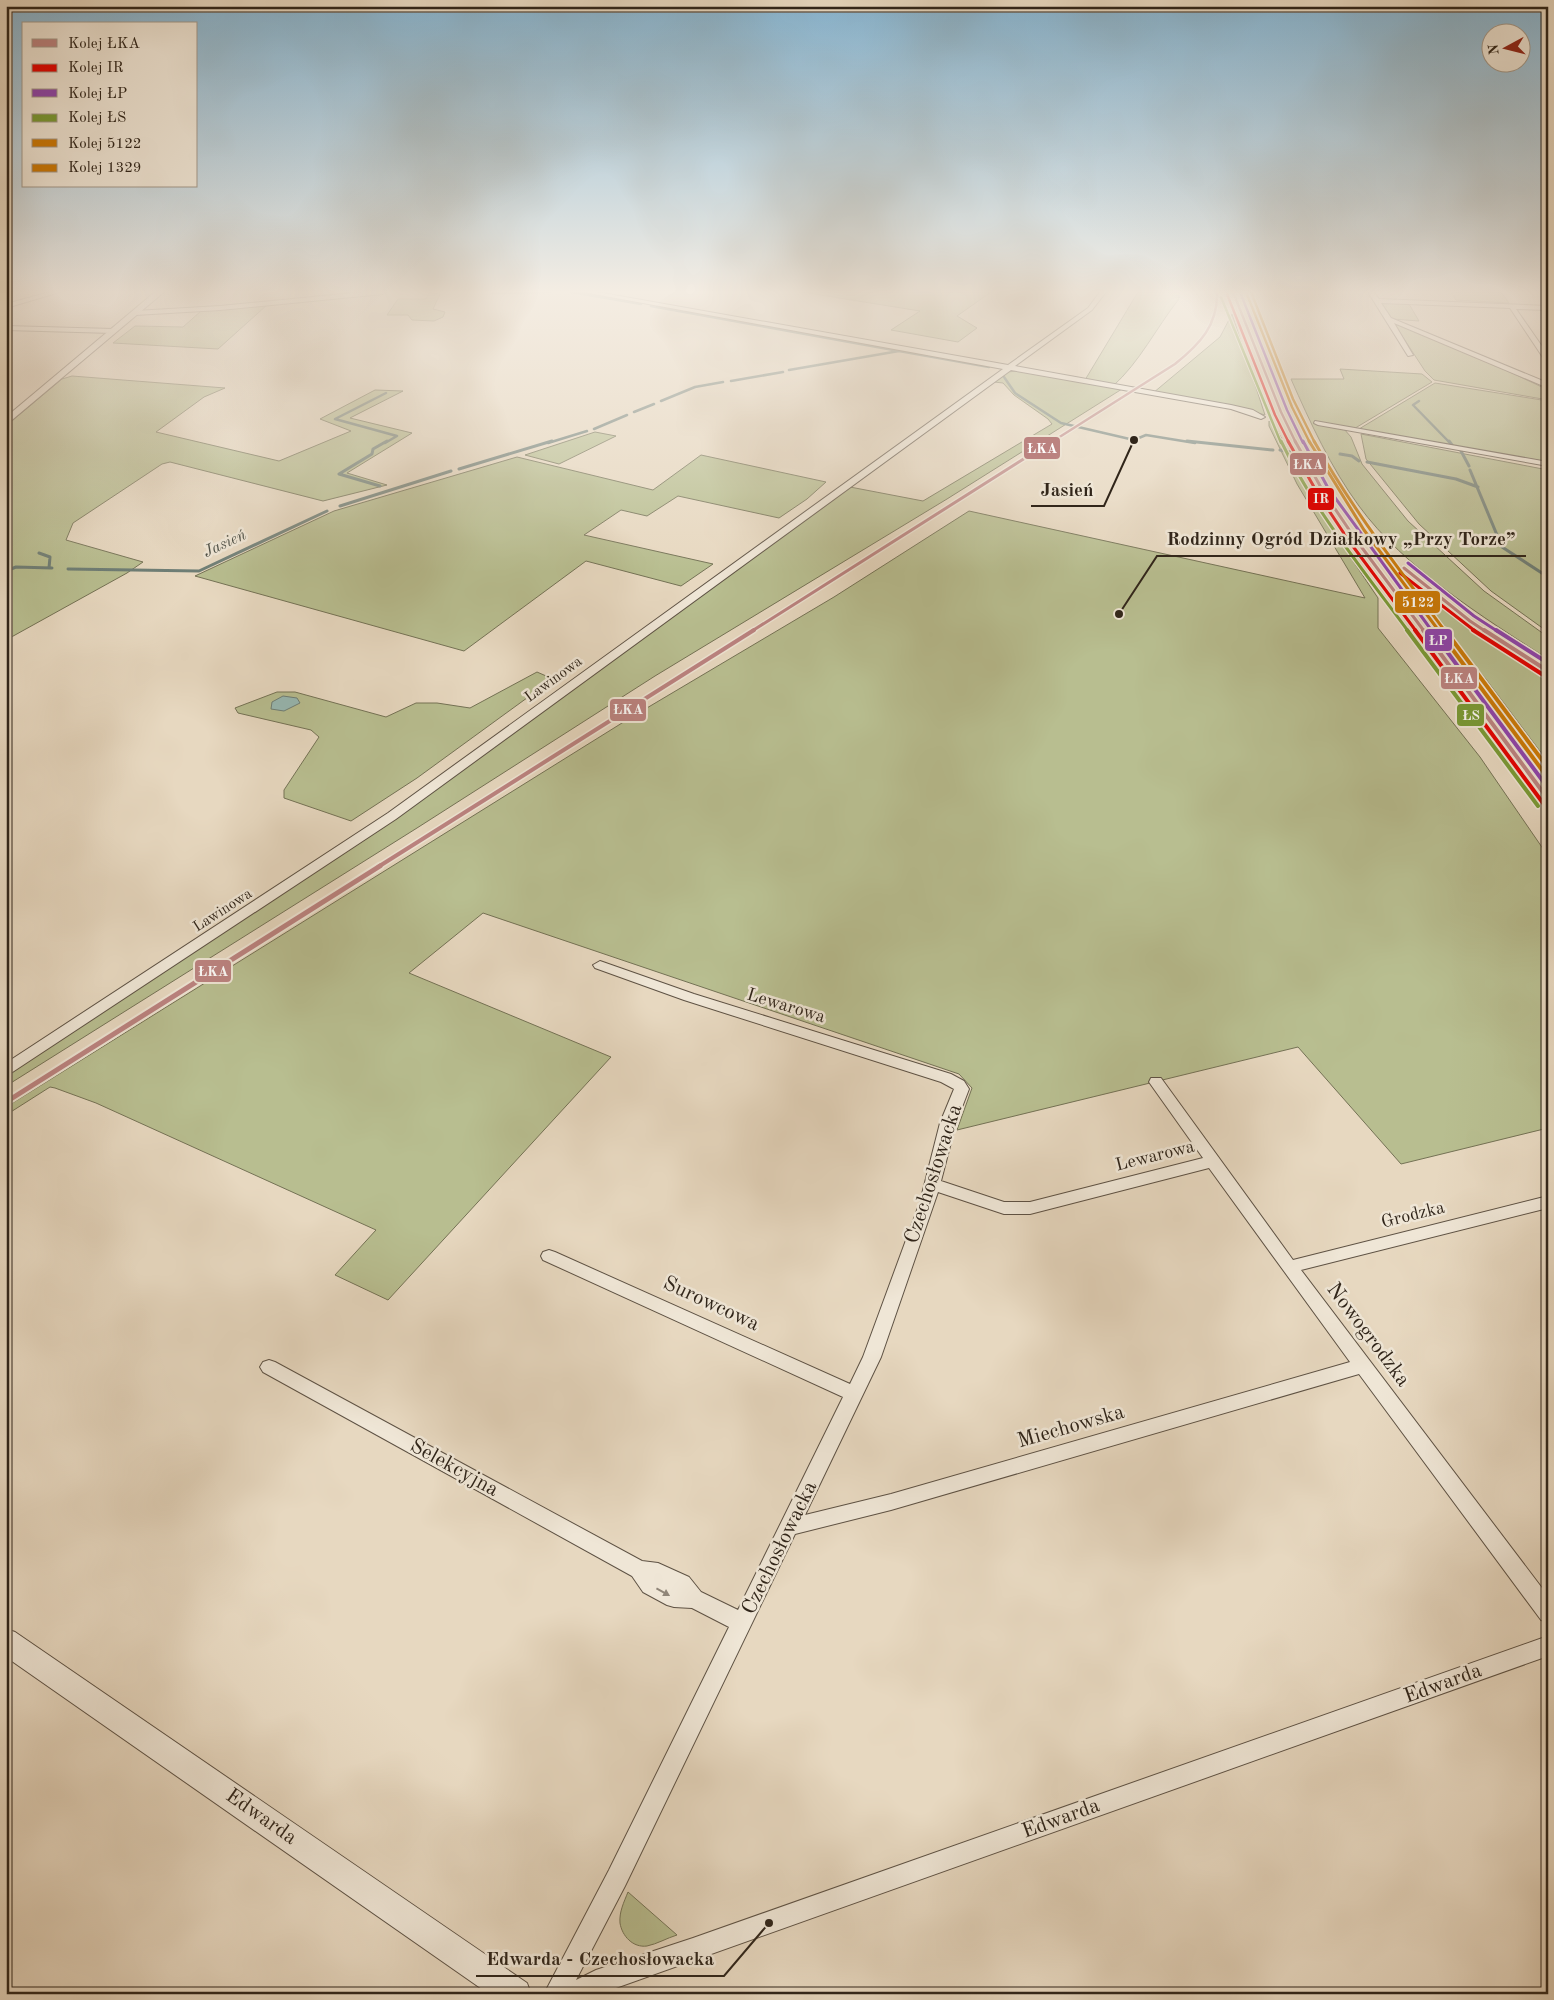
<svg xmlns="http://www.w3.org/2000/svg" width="1554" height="2000" font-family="'Old Standard TT',serif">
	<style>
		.green { fill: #b8be90; stroke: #747255 }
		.water { fill: #97b9b4; stroke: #6e7e76 }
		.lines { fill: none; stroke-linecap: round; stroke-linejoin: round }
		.stream-far1 { stroke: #6e7e76; stroke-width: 2.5 }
		.stream { stroke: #6e7e76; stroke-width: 3 }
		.minor-casing { stroke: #5e5244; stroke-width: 2 }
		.tertiary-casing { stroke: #5e5244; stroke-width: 2 }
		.minor { fill: #efe6d6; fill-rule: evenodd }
		.tertiary { fill: #efe6d6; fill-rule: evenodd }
		.rail-1-far3-casing { stroke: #efe6d6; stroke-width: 4.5 }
		.rail-1-far2-casing { stroke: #efe6d6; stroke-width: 5.5 }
		.rail-1-far1-casing { stroke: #efe6d6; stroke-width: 7 }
		.rail-1-casing { stroke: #efe6d6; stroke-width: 9 }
		.rail-2-far2-casing { stroke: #efe6d6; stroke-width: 4.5 }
		.rail-2-far1-casing { stroke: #efe6d6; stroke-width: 5.5 }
		.rail-2-casing { stroke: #efe6d6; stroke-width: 7 }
		.rail-3-far2-casing { stroke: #efe6d6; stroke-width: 4.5 }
		.rail-3-far1-casing { stroke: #efe6d6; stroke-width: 5.5 }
		.rail-3-casing { stroke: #efe6d6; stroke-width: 7 }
		.rail-4-far2-casing { stroke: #efe6d6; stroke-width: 4.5 }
		.rail-4-far1-casing { stroke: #efe6d6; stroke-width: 5.5 }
		.rail-4-casing { stroke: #efe6d6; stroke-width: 7 }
		.rail-5-far2-casing { stroke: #efe6d6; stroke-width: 4.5 }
		.rail-5-far1-casing { stroke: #efe6d6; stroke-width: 5.5 }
		.rail-5-casing { stroke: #efe6d6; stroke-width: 7 }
		.rail-6-far2-casing { stroke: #efe6d6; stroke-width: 4.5 }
		.rail-6-far1-casing { stroke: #efe6d6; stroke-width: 5.5 }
		.rail-6-casing { stroke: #efe6d6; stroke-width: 7 }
		.rail-1-far3 { stroke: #bc8381; stroke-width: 2.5 }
		.rail-1-far2 { stroke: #bc8381; stroke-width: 3 }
		.rail-1-far1 { stroke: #bc8381; stroke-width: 4 }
		.rail-1 { stroke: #bc8381; stroke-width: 5 }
		.rail-2-far2 { stroke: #e50000; stroke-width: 2.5 }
		.rail-2-far1 { stroke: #e50000; stroke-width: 3 }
		.rail-2 { stroke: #e50000; stroke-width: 4 }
		.rail-3-far2 { stroke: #8e44ad; stroke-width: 2.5 }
		.rail-3-far1 { stroke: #8e44ad; stroke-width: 3 }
		.rail-3 { stroke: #8e44ad; stroke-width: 4 }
		.rail-4-far2 { stroke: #799b35; stroke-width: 2.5 }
		.rail-4-far1 { stroke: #799b35; stroke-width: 3 }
		.rail-4 { stroke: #799b35; stroke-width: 4 }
		.rail-5-far2 { stroke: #cb7906; stroke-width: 2.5 }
		.rail-5-far1 { stroke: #cb7906; stroke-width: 3 }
		.rail-5 { stroke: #cb7906; stroke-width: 4 }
		.rail-6-far2 { stroke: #cb7906; stroke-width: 2.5 }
		.rail-6-far1 { stroke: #cb7906; stroke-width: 3 }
		.rail-6 { stroke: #cb7906; stroke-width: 4 }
		.oneway { fill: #908678 }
		.labels { text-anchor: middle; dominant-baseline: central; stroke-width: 5; stroke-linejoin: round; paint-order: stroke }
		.far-street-label { font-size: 15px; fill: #30251a; stroke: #efe6d6 }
		.far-water-label { font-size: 16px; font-style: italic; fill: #4f5148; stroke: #efe6d6 }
		.street-label { font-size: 18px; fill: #30251a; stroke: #efe6d6 }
		.near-street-label { font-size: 21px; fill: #30251a; stroke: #efe6d6 }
		.leader { fill: none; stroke: #30251a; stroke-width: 2 }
		.callout-dot { fill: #30251a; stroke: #efe6d6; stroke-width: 2 }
		.callout-label { font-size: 19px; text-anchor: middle; font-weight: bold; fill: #30251a; stroke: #efe6d6; stroke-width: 5; stroke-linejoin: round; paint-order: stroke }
		.line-badge { stroke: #efe6d6; stroke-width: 2 }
		.badge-label { font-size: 14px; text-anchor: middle; font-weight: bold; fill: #fff }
	</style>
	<rect width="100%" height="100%" fill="#e7d8c0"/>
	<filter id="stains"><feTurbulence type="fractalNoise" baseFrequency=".004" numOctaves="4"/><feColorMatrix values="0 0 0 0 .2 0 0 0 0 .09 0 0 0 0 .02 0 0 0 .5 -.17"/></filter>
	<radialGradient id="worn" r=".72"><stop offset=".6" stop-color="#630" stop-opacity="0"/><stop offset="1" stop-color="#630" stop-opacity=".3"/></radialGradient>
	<path class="green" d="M802,292h189l-34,24 20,12 -19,14 -67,-12 29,-19z
		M1138,292h41v7c-23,29 -39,63 -67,88l10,2 -175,110 -292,177 -238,152 -411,258v-10l378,-249 466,-340 73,14 129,-77 -4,-5 -34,-24 -11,-12 -9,-1 13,-10 11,-1 67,9z
		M1451,292h50l8,11 -53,-3z
		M429,293l11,1 -7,15 12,3 -2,5 -9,4 -22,-1 -4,-5h-21l11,-16h28z
		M1384,303l25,1 10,17 -27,-2 -10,-15z
		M267,305l-49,44 -105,-6 22,-17 48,1 18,-16z
		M1232,314l33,101 -21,-6 -91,-16 67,-56z
		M1395,325h7l87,37 59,28v10l-114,-20 -9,-9z
		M1340,369l82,5 10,8 -80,48 -8,-1 7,8 11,27 46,57 76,70 64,46v22c-64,-41 -144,-91 -189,-153 -28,-38 -49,-84 -68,-127h53z
		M72,376l153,12 -21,9 -48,35 123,29 72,-30 -31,-12 55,-29 28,1 -53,27 62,15 -65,40 40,12 -64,16 -153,-39 -8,2 -89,59 -7,17 77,22 -16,11 -121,67v-214l56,-47z
		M1435,383l113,18v61l-189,-33z
		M1269,421l6,5 47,89 56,83v30l102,129 68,99v272l-147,36 -103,-117 -341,83 15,-42 -13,-14 -476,-161 -74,60 202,84 -223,243 -53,-25 41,-45 -280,-127 -41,-15 -5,-1 -44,28v-8l624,-389 204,-121 135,-86 396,87 -68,-114 -28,-58z
		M595,432l21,4 -57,28 -34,-9z
		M1361,434l187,36v162l-57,-41 -72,-67 -53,-65z
		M701,455l125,27 -19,17 -28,19 -101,-22 -31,20 -26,-6 -37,25 129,29 -32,22 -95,-25 -122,90 -269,-75 139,-65 183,-54 136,33z
		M1416,583l82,63 50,30v86l-63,-84 -81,-92z
		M537,672l16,7 -136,99 -66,43 -67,-23v-8l35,-53 -8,-7 -73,-17 -3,-5 42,-16h18l91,25 30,-14h21l33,5z
		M628,1892l49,43c-10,3 -20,9 -30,11 -14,2 -25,-10 -27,-23 -1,-11 4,-21 8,-31z"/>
	<path class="water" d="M283,696l14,2 3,5 -16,8 -13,-2 1,-7z"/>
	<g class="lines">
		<path class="stream-far1" d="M571,292l70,12
			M492,293l59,-1
			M651,306l248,45
			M789,370l110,-19 90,16
			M1004,377l11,16 46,30 73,17 12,-5 49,8
			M731,381l52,-9
			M661,401l34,-14 28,-5
			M1419,401l-6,4 37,38
			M634,412l20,-8
			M594,429l33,-14
			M385,443l12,-7 -62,-17 51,-26
			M548,443l39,-12"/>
		<path class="stream" d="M1187,441l86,9
			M1449,441l3,4
			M1280,450l15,3
			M1461,451l8,15
			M1340,454l12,2 7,5
			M1367,462l89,17 22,8
			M459,469l93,-28
			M1470,470l32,77 46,30
			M380,486l-41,-12 33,-20 1,-5 14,-8
			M340,506l111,-35
			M39,553l11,4 -1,11
			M68,569l131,2 128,-60
			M6,571l10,-4 36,1"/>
		<defs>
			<path id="minor" d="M50,292h10l-54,16v-4z
				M364,292h22l-3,2 -163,16 -85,5 -3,-2 3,-2 85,-5z
				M583,292h14l411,73 80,-57 12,-16h6l-14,18 -77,56 216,39 22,5 12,7 -4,2 -30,-10 -220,-39 -615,449 -385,254 -5,2v-12l382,-250 615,-444z
				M1368,292h6l5,7 169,7v4l-32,-1 32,46v8l-2,-1 -36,-54 -129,-5 10,15 157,65v5l-154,-65 19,32 -5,1z
				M6,326l107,3 3,2 -3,2 -107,-3z
				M1315,421l233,41v4l-230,-41 -4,-2z
				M600,961l94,33 257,80 13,7 5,8 -13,34 -15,58 63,21h26l173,-44 -54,-76 2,-4h10l132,182 255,-64v12l-247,62 247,326v26l-7,-2 -182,-246 -468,136 -96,24 -170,352 -49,94 20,-10 97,-32 855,-302v20l-949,338h-55l65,-124 120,-243 -37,-19 -18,-1 -7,-2 -24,-13 -11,-16 -369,-204 -3,-5 3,-5 6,-2 6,2 367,199 16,2 31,14 12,15 37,18 105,-213 -300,-137 -2,-4 2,-4 6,-2 6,2 295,132 13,-27 57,-155 20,-79 14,-34 -13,-7 -257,-82 -89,-32 -2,-3zM1209,1168l141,194 -459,132 -86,21 76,-158 57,-165 66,22h26z"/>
			<path id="tertiary" d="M155,292h9l-158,133v-8z
				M6,1629l9,3 512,351 4,11h-42l-483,-337z"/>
		</defs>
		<use href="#minor" class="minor-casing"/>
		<use href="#tertiary" class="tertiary-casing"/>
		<use href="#minor" class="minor"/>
		<use href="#tertiary" class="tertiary"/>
		<defs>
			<path id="rail-1-far3" d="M1233,292l48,120 15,31
				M1050,443l125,-79c25,-20 43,-39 42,-72"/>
			<path id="rail-1-far2" d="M1295,441l28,50 31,46 70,94
				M1404,568l66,53 15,10
				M752,631l300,-190"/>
			<path id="rail-1-far1" d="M1423,630l125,169
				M1484,630l64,41
				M378,867l376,-237"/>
			<path id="rail-1" d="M6,1102l374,-236"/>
			<path id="rail-2-far2" d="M1227,294l48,121 14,28"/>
			<path id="rail-2-far1" d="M1288,441l30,53 31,47 67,90
				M1400,573l75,58"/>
			<path id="rail-2" d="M1415,630l128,173
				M1473,630l72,46"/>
			<path id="rail-3-far2" d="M1240,292l47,118 16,33"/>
			<path id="rail-3-far1" d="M1303,441l25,47 104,143
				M1408,563l66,53 23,15"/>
			<path id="rail-3" d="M1431,630l117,158
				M1496,630l52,33"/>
			<path id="rail-4-far2" d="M1221,297l60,146"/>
			<path id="rail-4-far1" d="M1281,441c33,69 82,129 127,190"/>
			<path id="rail-4" d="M1407,630l131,176"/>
			<path id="rail-5-far2" d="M1246,292l46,115 18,36"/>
			<path id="rail-5-far1" d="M1309,441l55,89 75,101"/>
			<path id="rail-5" d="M1438,630l110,148"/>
			<path id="rail-6-far2" d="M1251,292l42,107 22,44"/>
			<path id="rail-6-far1" d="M1314,441c38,68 85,128 131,190"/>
			<path id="rail-6" d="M1445,630l103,138"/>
		</defs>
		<use href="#rail-1-far3" class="rail-1-far3-casing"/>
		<use href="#rail-1-far2" class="rail-1-far2-casing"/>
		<use href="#rail-1-far1" class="rail-1-far1-casing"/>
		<use href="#rail-1" class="rail-1-casing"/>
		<use href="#rail-2-far2" class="rail-2-far2-casing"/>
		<use href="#rail-2-far1" class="rail-2-far1-casing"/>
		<use href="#rail-2" class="rail-2-casing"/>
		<use href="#rail-3-far2" class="rail-3-far2-casing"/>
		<use href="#rail-3-far1" class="rail-3-far1-casing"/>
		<use href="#rail-3" class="rail-3-casing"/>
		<use href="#rail-4-far2" class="rail-4-far2-casing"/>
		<use href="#rail-4-far1" class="rail-4-far1-casing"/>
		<use href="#rail-4" class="rail-4-casing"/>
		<use href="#rail-5-far2" class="rail-5-far2-casing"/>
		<use href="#rail-5-far1" class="rail-5-far1-casing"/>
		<use href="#rail-5" class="rail-5-casing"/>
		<use href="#rail-6-far2" class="rail-6-far2-casing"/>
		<use href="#rail-6-far1" class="rail-6-far1-casing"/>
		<use href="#rail-6" class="rail-6-casing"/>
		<use href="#rail-1-far3" class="rail-1-far3"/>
		<use href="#rail-1-far2" class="rail-1-far2"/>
		<use href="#rail-1-far1" class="rail-1-far1"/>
		<use href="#rail-1" class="rail-1"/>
		<use href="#rail-2-far2" class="rail-2-far2"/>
		<use href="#rail-2-far1" class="rail-2-far1"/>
		<use href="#rail-2" class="rail-2"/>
		<use href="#rail-3-far2" class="rail-3-far2"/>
		<use href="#rail-3-far1" class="rail-3-far1"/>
		<use href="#rail-3" class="rail-3"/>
		<use href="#rail-4-far2" class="rail-4-far2"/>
		<use href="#rail-4-far1" class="rail-4-far1"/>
		<use href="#rail-4" class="rail-4"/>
		<use href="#rail-5-far2" class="rail-5-far2"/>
		<use href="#rail-5-far1" class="rail-5-far1"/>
		<use href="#rail-5" class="rail-5"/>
		<use href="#rail-6-far2" class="rail-6-far2"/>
		<use href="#rail-6-far1" class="rail-6-far1"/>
		<use href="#rail-6" class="rail-6"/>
	</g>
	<defs><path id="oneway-solid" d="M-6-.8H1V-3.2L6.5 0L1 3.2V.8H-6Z" transform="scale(1.25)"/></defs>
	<use class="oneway" href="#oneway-solid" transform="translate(663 1592) rotate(29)"/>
	<linearGradient id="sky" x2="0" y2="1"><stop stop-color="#87b6d3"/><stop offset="0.51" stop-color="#f4ede3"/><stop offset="1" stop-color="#f4ede3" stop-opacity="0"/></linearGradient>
	<rect width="1554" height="572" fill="url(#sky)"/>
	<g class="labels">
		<g class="far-street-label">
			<text transform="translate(554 680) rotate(-36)">Lawinowa</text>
			<text transform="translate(223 911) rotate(-33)">Lawinowa</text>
		</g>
		<g class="far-water-label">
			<text transform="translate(225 544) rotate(-25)">Jasień</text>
		</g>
		<g class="street-label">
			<text transform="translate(786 1006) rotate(17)">Lewarowa</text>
			<text transform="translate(1155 1156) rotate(-14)">Lewarowa</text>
			<text transform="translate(1413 1215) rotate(-14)">Grodzka</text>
		</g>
		<g class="near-street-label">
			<text transform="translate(934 1174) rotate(-72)">Czechosłowacka</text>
			<text transform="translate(711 1304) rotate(25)">Surowcowa</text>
			<text transform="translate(1368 1335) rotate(53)">Nowogrodzka</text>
			<text transform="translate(1071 1427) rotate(-16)">Miechowska</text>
			<text transform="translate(454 1468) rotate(29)">Selekcyjna</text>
			<text transform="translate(780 1548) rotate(-64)">Czechosłowacka</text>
			<text transform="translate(1443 1684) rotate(-20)">Edwarda</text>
			<text transform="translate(261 1817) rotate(35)">Edwarda</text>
			<text transform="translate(1061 1819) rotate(-20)">Edwarda</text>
		</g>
	</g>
	<path class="leader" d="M1134 440L1104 506H1031M1119 614L1157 556H1526M769 1923L724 1976H476"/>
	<g class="callout-dot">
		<circle cx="1134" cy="440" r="5"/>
		<circle cx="1119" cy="614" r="5"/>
		<circle cx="769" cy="1923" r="5"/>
	</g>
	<g class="callout-label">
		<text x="1067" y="496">Jasień</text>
		<text x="1341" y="545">Rodzinny Ogród Działkowy „Przy Torze”</text>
		<text x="600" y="1965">Edwarda - Czechosłowacka</text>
	</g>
	<g class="line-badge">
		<rect x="1023" y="436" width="38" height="24" rx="5" fill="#bc8381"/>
		<rect x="1289" y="452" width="38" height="24" rx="5" fill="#bc8381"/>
		<rect x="1307" y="487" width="28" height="24" rx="5" fill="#e50000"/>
		<rect x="1394" y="590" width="47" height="24" rx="5" fill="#cb7906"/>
		<rect x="1424" y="628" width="29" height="24" rx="5" fill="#8e44ad"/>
		<rect x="1440" y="666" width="38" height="24" rx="5" fill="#bc8381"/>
		<rect x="609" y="698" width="38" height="24" rx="5" fill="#bc8381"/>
		<rect x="1456" y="703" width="29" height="24" rx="5" fill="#799b35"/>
		<rect x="194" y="959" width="38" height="24" rx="5" fill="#bc8381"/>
	</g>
	<g class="badge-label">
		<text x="1042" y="453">ŁKA</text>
		<text x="1308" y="469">ŁKA</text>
		<text x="1321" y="503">IR</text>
		<text x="1418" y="607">5122</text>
		<text x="1438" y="645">ŁP</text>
		<text x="1459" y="683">ŁKA</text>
		<text x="628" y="714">ŁKA</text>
		<text x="1471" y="720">ŁS</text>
		<text x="213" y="976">ŁKA</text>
	</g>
	<rect width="1554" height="2000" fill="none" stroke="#e7d8c0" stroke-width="25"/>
	<rect x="8" y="8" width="1539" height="1985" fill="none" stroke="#30251a" stroke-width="2.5"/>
	<rect x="12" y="12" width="1529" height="1975" fill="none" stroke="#30251a"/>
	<rect x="22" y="22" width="175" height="165" fill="#efe6d6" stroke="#a3998b"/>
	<rect x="32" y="39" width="25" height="8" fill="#bc8381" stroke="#a3998b"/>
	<text x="68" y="48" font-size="15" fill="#30251a">Kolej ŁKA</text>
	<rect x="32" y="64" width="25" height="8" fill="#e50000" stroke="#a3998b"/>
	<text x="68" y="72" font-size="15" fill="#30251a">Kolej IR</text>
	<rect x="32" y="89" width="25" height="8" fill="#8e44ad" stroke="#a3998b"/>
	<text x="68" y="98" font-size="15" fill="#30251a">Kolej ŁP</text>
	<rect x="32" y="114" width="25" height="8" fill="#799b35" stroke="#a3998b"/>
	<text x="68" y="122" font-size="15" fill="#30251a">Kolej ŁS</text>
	<rect x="32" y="139" width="25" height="8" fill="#cb7906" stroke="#a3998b"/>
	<text x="68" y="148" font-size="15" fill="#30251a">Kolej 5122</text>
	<rect x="32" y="164" width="25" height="8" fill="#cb7906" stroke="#a3998b"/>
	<text x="68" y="172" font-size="15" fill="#30251a">Kolej 1329</text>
	<g transform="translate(1506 48) rotate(263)"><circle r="24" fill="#efe6d6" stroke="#a3998b"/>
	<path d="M0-4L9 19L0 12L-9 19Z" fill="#8f2418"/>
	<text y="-8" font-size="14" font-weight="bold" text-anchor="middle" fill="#30251a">N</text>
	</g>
	<rect width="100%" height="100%" filter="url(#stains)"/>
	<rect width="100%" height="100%" fill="url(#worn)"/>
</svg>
